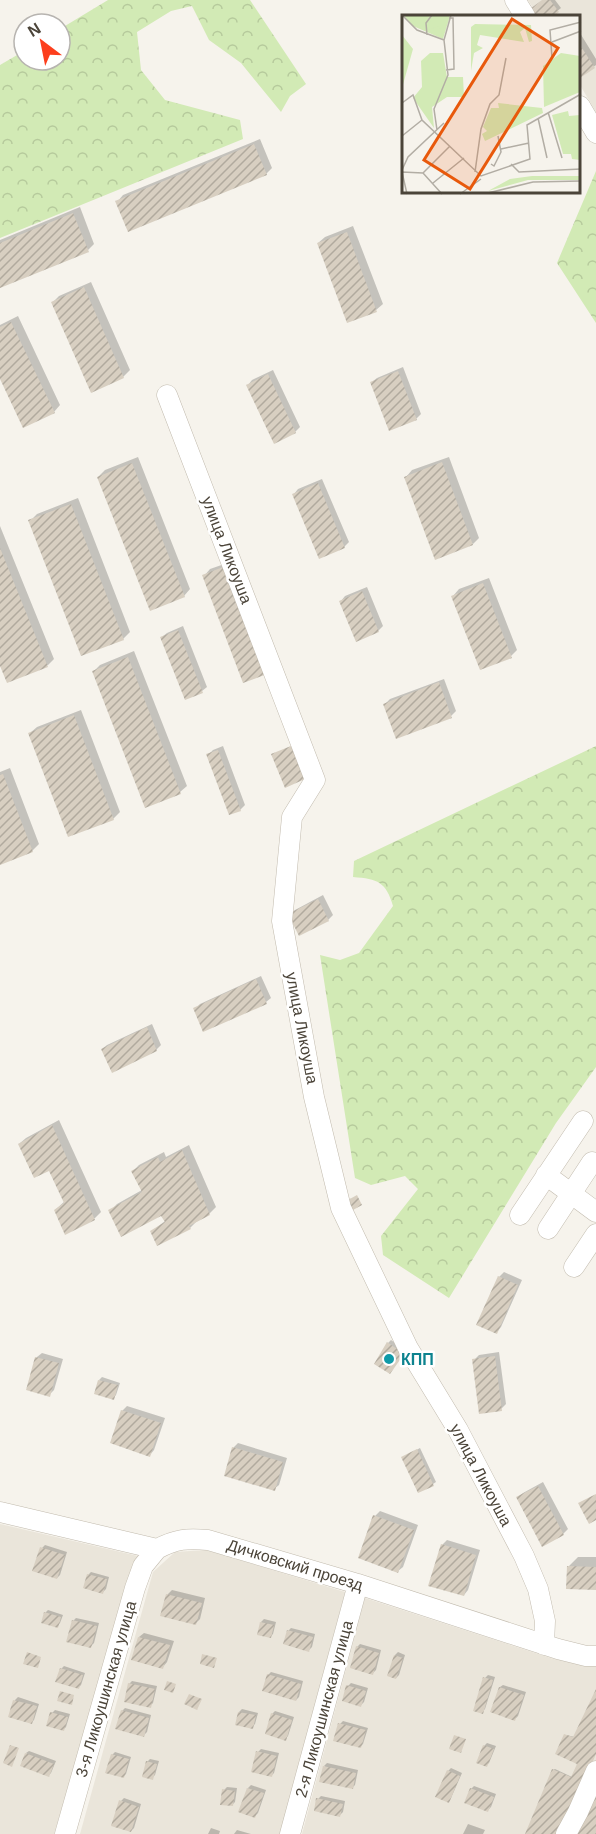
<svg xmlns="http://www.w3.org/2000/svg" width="596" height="1834" font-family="Helvetica,sans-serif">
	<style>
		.residential { fill: #eae5da }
		.forest { fill: url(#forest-crowns) }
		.shadow { fill: #0003 }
		.building { fill: url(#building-hatch) }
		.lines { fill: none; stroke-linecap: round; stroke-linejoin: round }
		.minor-casing { stroke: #c2bbae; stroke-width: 21 }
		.minor { stroke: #fff; stroke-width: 20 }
		.culture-dot { fill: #0f9aa8; stroke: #fff; stroke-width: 2 }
		.labels { text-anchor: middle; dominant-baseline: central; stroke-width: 5; stroke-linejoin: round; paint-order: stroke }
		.street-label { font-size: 16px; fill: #4b4439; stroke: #fff }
		.culture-label { font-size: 16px; font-weight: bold; fill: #0d838f; stroke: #fff; text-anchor: start }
		.inset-road { fill: none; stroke: #b2ada4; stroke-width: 1.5 }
		.view { fill: #e8590c; fill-opacity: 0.15; stroke: #e8590c; stroke-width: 3 }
		.inset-edge { fill: none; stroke: #4b4439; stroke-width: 3 }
	</style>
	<defs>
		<pattern id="forest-crowns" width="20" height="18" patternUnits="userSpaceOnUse" patternTransform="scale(1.5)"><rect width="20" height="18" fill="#d2eab5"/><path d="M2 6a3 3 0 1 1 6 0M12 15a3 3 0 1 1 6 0" fill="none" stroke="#b6ca9c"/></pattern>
		<pattern id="building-hatch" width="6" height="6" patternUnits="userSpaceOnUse" patternTransform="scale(1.5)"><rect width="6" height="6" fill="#d8cfc1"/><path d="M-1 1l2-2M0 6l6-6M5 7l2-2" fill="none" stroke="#b1aa9e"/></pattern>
	</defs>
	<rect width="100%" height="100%" fill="#f6f3ec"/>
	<path class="residential" d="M528,0h68v112l-16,-27v-69h-42z
		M0,1524l138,32 -84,278h-54z
		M206,1550l139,42 -65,242h-200l73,-262 22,-20z
		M365,1598l189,61 42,7v168h-294z"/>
	<path class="forest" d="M108,0h142l56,84 -16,12 -9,16 -40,-49 -32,-23 -17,-34 -21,5 -34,21 4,38 24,30 75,20 3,19 -243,99v-173l24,-14v9h36v-31z
		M596,171v152l-39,-60z
		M596,746v321l-40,56 -107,175 -66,-43 -2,-19 37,-47 -13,-13 -34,9 -16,-7 -35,-223 20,5 19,-7 34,-47c-7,-24 -15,-27 -40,-29l1,-16z"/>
	<path class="shadow" d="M543,0h12l6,8 -10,8h-14l-5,-7z
		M580,33l16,26v6l-16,12z
		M260,139l12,29 -6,6 -149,28 6,-7z
		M80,207l14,37 -6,6 -88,36v-46z
		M353,226l30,78 -7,6 -58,-67 7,-6z
		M91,282l39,88 -7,7 -70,-75 6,-6z
		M18,316l42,89 -6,7 -54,-36v-51z
		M403,367l18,47 -5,5 -44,-37 5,-4z
		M273,370l27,57 -5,5 -47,-47 4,-5z
		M138,457l52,132 -6,7 -86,-119 7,-7z
		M449,457l30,81 -6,6 -67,-67 6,-7z
		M322,479l27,63 -5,5 -50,-53 4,-5z
		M78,498l52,134 -7,7 -93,-118 7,-7z
		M0,526l54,133 -6,6 -40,17 -8,-20z
		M233,561l40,105 -69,-90 6,-7z
		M489,578l28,72 -6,6 -58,-60 6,-7z
		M367,587l16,39 -5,5 -37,-30 4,-5z
		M183,626l24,61 -5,4 -40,-54 5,-4z
		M134,651l53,135 -7,6 -87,-120 7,-7z
		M444,679l12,32 -5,5 -54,21 -12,-33 5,-5z
		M81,710l39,102 -7,7 -83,-86 7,-6z
		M223,746l22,59 -5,5 -32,-55 5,-5z
		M10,768l29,76 -7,7 -32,12v-91z
		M323,895l10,20 -5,5 -38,-6 5,-4z
		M261,976l10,22 -5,4 -71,7 5,-5z
		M152,1024l9,21 -5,5 -54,-1 5,-4z
		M59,1120l42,92 -6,6 -29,15 -11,-23 10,-9 -16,-32 -30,-25 7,-6z
		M189,1145l27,62 -7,7 -13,8 -6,6 -38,3 13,-10 -3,-7 -52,-3 7,-7 25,-14 -9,-19 6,-6 25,-13 2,5z
		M504,1272l18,8 -21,47 -4,5 2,-55z
		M391,1340l14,10 -15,22 -2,-29z
		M499,1352l7,52 -5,5 -27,-49 5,-5z
		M42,1353l21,6 -9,31 -5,5 -21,-6 9,-32z
		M102,1377l18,6 -4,12 -3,3 -14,-18z
		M127,1406l38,12 -11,32 -4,5 -28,-44z
		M238,1443l49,15 -8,27 -5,4 -41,-41z
		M420,1448l16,34 -3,2 -30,-27z
		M543,1482l25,47 -5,5 -45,-37 5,-4z
		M380,1511l38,14 -15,42 -5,4 -23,-55z
		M447,1540l33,10 -12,40 -4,5 -22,-50z
		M45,1545l22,7 -7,23 -3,3 -15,-30z
		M578,1557h18v31l-28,-21z
		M91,1572l18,5 -3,12 -3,3 -15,-17z
		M172,1590l33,8 -5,21 -5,5 -28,-29z
		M48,1610l15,5 -3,8 -3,3 -12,-13z
		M76,1618l23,5 -5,20 -3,3 -18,-25z
		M264,1619l12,3 -3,12 -3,3 -9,-15z
		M291,1628l24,6 -3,13 -3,3 -21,-19z
		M144,1633l30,8 -7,21 -4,5 -24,-30z
		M360,1644l21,6 -5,20 -3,3 -16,-26z
		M398,1652l7,3 -6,20 -3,3 -7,-3 6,-20z
		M64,1666l21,7 -4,12 -3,3 -17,-19z
		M271,1672l32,9 -4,16 -3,3 -28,-25z
		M488,1675l7,2 -10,32 -3,3 3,-34z
		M132,1681l25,5 -4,17 -3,3 -21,-22z
		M351,1683l17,5 -4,14 -3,3 -13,-19z
		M503,1685l23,7 -8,24 -3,3 -15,-32z
		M596,1692v61l-70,81 27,-64 2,-1 17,8 7,-14 -13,-28 9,2z
		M18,1697l21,7 -5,16 -3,3 -21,-7 5,-16z
		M125,1708l26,7 -4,17 -3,3 -22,-24z
		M242,1709l16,4 -3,11 -3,3 -13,-15z
		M55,1710l15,4 -4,13 -3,3 -11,-17z
		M275,1711l19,6 -6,19 -3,3 -13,-25z
		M343,1721l25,7 -5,16 -3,3 -20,-23z
		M487,1743l9,3 -7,17 -3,2 -2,-19z
		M261,1749l18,4 -5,20 -3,3 -13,-24z
		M29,1751l27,10 -5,12 -3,3 -22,-23z
		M115,1752l16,5 -5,17 -3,3 -11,-22z
		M150,1759l9,2 -4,14 -3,3 -5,-16z
		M327,1763l31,7 -3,15 -3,3 -28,-22z
		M451,1768l11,5 -11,25 -2,3 -1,-30z
		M251,1785l15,5 -8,23 -3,3 -7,-28z
		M474,1786l22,8 -5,13 -3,3 -17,-21z
		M227,1787l10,1 -2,14 -3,3 -8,-15z
		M321,1796l24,5 -2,11 -3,3 -22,-16z
		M124,1798l17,6 -7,24 -3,3 -10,-30z
		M468,1824l17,6 -2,4h-20z
		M211,1828l9,3 -1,3h-11z
		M237,1830l14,4h-17z"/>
	<path class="building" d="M542,0h8l9,12 -5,4h-19l-5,-7z
		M580,45l15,23 -15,10z
		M254,144l13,31 -139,57 -13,-31z
		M73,213l16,39 -89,36v-45z
		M347,232l30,80 -30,11 -30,-80z
		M84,287l40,91 -33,15 -40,-91z
		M11,322l44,91 -32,15 -23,-49v-52z
		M398,371l19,49 -28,11 -19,-49z
		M268,374l28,59 -22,11 -28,-59z
		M442,462l31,83 -38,15 -31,-83z
		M132,463l53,134 -35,14 -53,-134z
		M318,483l27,65 -26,11 -27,-65z
		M71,504l53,136 -43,16 -53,-136z
		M0,548l48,119 -41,16 -7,-17z
		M226,566l41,108 -24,9 -41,-108z
		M483,583l29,75 -32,12 -29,-74z
		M362,591l17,41 -23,10 -17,-41z
		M178,630l25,63 -18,7 -25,-63z
		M128,657l53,137 -36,14 -53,-137z
		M439,682l13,36 -56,21 -13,-35z
		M74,715l40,105 -46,17 -40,-104z
		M291,746l14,33 -20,9 -14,-34z
		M218,750l23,61 -12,4 -23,-61z
		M3,774l30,78 -33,13v-90z
		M318,899l11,22 -30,15 -11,-22z
		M256,979l11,25 -64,28 -10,-24z
		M147,1027l10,24 -45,22 -11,-24z
		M52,1125l43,95 -30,15 -11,-25 10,-7 -15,-32 -15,7 -16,-34z
		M182,1150l28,65 -21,11 2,3 -34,17 -7,-15 15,-9 -4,-6 -40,21 -13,-27 34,-18 -11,-21 27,-14 2,5z
		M357,1195l5,10 -9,5 -5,-10z
		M498,1276l20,9 -21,49 -21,-9z
		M387,1342l17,12 -14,20 -16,-10z
		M495,1356l7,55 -23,3 -7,-55z
		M35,1357l24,6 -9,34 -24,-7z
		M98,1380l20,5 -4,15 -20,-6z
		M121,1410l40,13 -11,34 -40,-14z
		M232,1447l51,15 -8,29 -51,-15z
		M417,1449l17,37 -16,7 -17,-36z
		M538,1486l26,49 -22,12 -26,-50z
		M596,1494v26l-7,4 -11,-21z
		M373,1515l41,15 -16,43 -40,-15z
		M441,1544l35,11 -12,41 -36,-10z
		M40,1547l25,8 -8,24 -25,-8z
		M567,1566l29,1v23l-30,-1z
		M87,1574l20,5 -4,15 -20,-6z
		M166,1594l36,9 -6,22 -36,-9z
		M44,1612l17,5 -3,11 -17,-5z
		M72,1620l25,6 -6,22 -25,-6z
		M260,1622l14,3 -3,13 -14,-3z
		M287,1630l26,7 -4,15 -26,-8z
		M138,1637l32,8 -7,24 -32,-9z
		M356,1646l23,7 -6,22 -23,-7z
		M27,1652l14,5 -3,11 -15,-4z
		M202,1654l15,4 -3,10 -14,-4z
		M394,1655l9,3 -7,21 -9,-3z
		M60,1668l23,7 -4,14 -24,-7z
		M267,1674l34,10 -5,17 -34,-10z
		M483,1677l10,3 -10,34 -10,-3z
		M167,1681l9,3 -3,9 -9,-3z
		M128,1683l27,6 -4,19 -27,-6z
		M346,1685l20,6 -5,16 -19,-6z
		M499,1687l25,8 -9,26 -25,-9z
		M596,1689v65l-24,57 -15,23h-32l27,-65 19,8 6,-13 -22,-10 9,-20 9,3z
		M60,1691l14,4 -2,10 -15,-4z
		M189,1694l13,5 -5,11 -13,-6z
		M13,1700l24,6 -5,18 -24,-7z
		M121,1710l28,8 -5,19 -29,-8z
		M50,1712l18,5 -4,14 -18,-5z
		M238,1712l18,3 -3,14 -18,-4z
		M271,1713l21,7 -6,21 -21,-7z
		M338,1723l28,7 -5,18 -28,-7z
		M454,1735l12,4 -5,14 -12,-4z
		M10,1745l9,3 -7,19 -9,-4z
		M483,1745l11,4 -7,18 -11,-4z
		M256,1751l21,5 -5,21 -21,-5z
		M25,1753l29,11 -5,13 -29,-11z
		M111,1754l18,5 -5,19 -19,-5z
		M146,1761l11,3 -4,16 -11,-3z
		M323,1766l33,7 -3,16 -34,-7z
		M447,1770l13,6 -11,27 -14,-6z
		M247,1788l17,5 -9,25 -17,-6z
		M470,1788l24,9 -6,15 -24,-9z
		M222,1789l13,2 -2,15 -13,-1z
		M596,1790v44h-21z
		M316,1798l27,6 -3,13 -26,-6z
		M119,1800l20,7 -8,25 -20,-6z"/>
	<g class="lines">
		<defs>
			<path id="minor" d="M515,0l10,16
				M580,106l16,27
				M167,395l148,385 -23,37 -10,104 32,176 27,111 67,140 50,82 66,126 14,33 7,32 -1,24
				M546,1175l50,37
				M520,1215l63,-94
				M548,1229l44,-67
				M574,1267l22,-33
				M0,1512l157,37c19,-10 30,-11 51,-9l150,44 200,65 28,7h10
				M65,1834l70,-246 8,-22 14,-17
				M290,1834l68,-250
				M566,1834l12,-22 18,-41"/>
		</defs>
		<use href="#minor" class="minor-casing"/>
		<use href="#minor" class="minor"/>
	</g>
	<circle class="culture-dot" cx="389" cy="1359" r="6"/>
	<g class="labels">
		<g class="street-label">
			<text transform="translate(227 550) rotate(69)">улица Ликоуша</text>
			<text transform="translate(302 1028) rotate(79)">улица Ликоуша</text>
			<text transform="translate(481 1475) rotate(62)">улица Ликоуша</text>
			<text transform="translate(295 1565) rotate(17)">Дичковский проезд</text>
			<text transform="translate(106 1689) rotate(-74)">3-я Ликоушинская улица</text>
			<text transform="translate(324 1709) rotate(-75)">2-я Ликоушинская улица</text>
		</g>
		<g class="culture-label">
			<text x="401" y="1359">КПП</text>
		</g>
	</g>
	<g transform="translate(402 15)">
		<rect width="178" height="178" fill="#f6f3ec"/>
		<path d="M1,0h144l-97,1 -7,23 -30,-13zM166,96l1,5 11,-1v45l-8,-1 -1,-5h-8l-11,-39z" fill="#d2eab5"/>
		<path d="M33,0h14l-6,21 -4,-10 -11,4 -1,-5zM73,9l56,1 1,16 -3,1 -4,-14 -5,4 4,10 -44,-7 -3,10 6,3 -9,5 -3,18v-44zM28,38h13l4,24h16l1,20h-17l-15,10 2,21 -21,-30 9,-11 -1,-26zM159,38l19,3v36l-36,15 -1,-41zM96,88l44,5 1,5 -58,28 -3,-7 5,-3 -4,-4 8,-19h8zM130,161h48v4h-52l-40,11 22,-12z" fill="#d2eab5"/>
		<path d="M0,20l11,14 -11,39z" fill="#d2eab5"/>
		<path class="inset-road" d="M0,0l15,15 27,10M25,20l-1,-12 6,-8M150,27l29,-11M150,43l-2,-28 31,-8M44,55l8,-1 -1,-51h-4M0,88l11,-8 9,25 59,56 49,-17 -3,-34 54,-31M146,97l14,46M136,103l9,40M35,115l-3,-21 14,-34 -4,-35 7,-25M0,121l20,-16M99,134l28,-6M89,149l3,2 7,-14 -3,-16M109,149l8,8 62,-3M0,155l6,-13 36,-34M0,157l5,22M0,157l21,1M73,157l6,-43 9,-25 9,-9 7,-37M21,158l27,-27M21,158l19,21M31,168l31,-25M86,178l45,-11 48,-1M58,179l21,-15"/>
		<path class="view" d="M110,4l46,29 -88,141 -46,-29z"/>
		<rect width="178" height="178" class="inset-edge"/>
	</g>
	<g transform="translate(42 42) rotate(328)"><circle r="28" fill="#ffffff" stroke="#b7b4b0" stroke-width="1.5"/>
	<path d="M0-4.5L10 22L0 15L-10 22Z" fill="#fc3f1d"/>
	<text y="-9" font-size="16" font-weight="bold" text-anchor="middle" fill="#4b4439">N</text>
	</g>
</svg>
